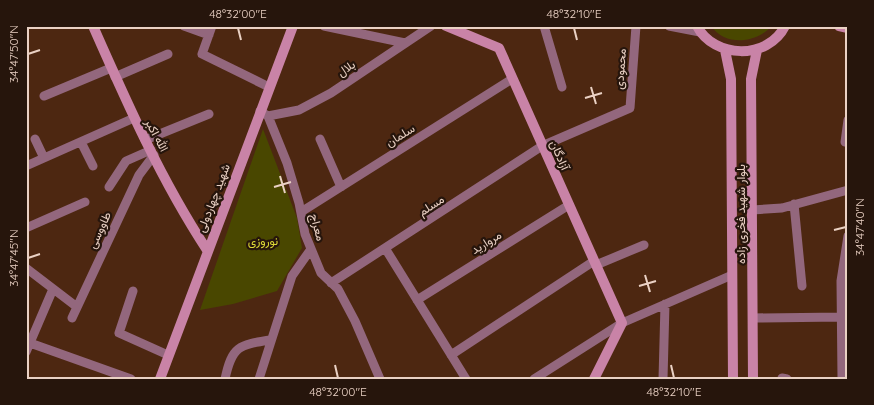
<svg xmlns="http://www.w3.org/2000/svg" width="874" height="405" font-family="Quicksand,Vazirmatn,sans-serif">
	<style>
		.green { fill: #494700 }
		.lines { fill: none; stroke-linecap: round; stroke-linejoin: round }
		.street { stroke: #93677d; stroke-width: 9 }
		.secondary { stroke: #c983a7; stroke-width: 10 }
		.ticks { fill: none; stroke: #ead1c4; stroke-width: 2 }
		.labels { text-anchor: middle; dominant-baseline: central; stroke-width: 4.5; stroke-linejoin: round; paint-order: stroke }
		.street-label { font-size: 12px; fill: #ead1c4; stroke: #26150c }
		.park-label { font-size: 12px; fill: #deda36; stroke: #26150c }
		.neatline { fill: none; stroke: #ead1c4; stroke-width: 2 }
		.ticks-label { font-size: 12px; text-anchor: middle; fill: #ead1c4 }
	</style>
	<rect width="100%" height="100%" fill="#4d2711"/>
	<path class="green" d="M711,26h61c-16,17 -46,21 -61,0z
		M263,129l34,89 5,30 -25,43 -44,13 -33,6z"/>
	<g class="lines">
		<path class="street" d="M184,26l25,9
			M212,26l-10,28 67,33
			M324,26l81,17
			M544,26l18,61
			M669,26l31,6
			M115,77l53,-23
			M44,96l67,-28
			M260,111l8,5 19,47 12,40 6,31 16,39 17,16 17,32 25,58
			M268,116l31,-6 32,-17 100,-67
			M35,139l9,19
			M320,139l21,48
			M145,140l64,-26
			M81,142l12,24
			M845,142l3,-22
			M26,166l108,-48
			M109,187l17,-26 25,-11
			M794,204l8,82
			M752,210l30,-2 66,-18
			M301,212l211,-133
			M26,228l59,-26
			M385,248l81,131
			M596,265l48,-20
			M26,268l51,39
			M331,283l211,-137 88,-38 6,-82
			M133,291l-14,42 49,22
			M417,300l152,-95
			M72,318l67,-143 15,-20
			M753,318l88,-1
			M30,343l101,36
			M26,352l27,-63
			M451,355l143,-94
			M782,378l5,1
			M225,379c7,-33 14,-34 45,-39
			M259,379l33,-103 19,-27
			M534,379l88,-56 110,-48
			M663,379l2,-75
			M842,379l-1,-98 7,-45"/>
		<path class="secondary" d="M93,26c34,77 68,154 114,224
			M446,26l53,22 123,275 -28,56
			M697,26c17,33 71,34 88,0
			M839,26l9,2
			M725,50l6,29 2,300
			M160,379l133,-353
			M753,379l-2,-300 6,-29"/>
	</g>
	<path class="ticks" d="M238,28l3,12M574,28l3,12M28,54l12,-4M591,87l5,17M585,98l17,-5M280,176l5,17M274,187l17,-5M834,230l12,-3M28,258l12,-4M645,275l5,17M639,286l17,-5M335,365l3,13M671,365l3,13"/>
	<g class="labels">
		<g class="street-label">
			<text transform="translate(346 68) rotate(-34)">بلال</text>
			<text transform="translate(620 69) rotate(-86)">محمودی</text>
			<text transform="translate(157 135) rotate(62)">الله اکبر</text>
			<text transform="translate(400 135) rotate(-32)">سلمان</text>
			<text transform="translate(560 155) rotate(66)">آزادگان</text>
			<text transform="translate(213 198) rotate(-69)">شهید چهاردولی</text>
			<text transform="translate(431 205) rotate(-33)">مسلم</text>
			<text transform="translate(740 214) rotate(-90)">بلوار شهید فخری زاده</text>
			<text transform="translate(318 227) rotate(75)">معراج</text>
			<text transform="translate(99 230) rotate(-65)">طاووسی</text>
			<text transform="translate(486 242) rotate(-32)">مروارید</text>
		</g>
		<g class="park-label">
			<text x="263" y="240">نوروزی</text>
		</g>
	</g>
	<rect width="874" height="405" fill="none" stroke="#26150c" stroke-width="55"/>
	<rect x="28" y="28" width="818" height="350" class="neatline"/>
	<g class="ticks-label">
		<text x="238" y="18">48°32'00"E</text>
		<text x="574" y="18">48°32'10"E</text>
		<text transform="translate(14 54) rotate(-90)" y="4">34°47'50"N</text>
		<text transform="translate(860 227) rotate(-90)" y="4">34°47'40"N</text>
		<text transform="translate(14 258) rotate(-90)" y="4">34°47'45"N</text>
		<text x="338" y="396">48°32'00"E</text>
		<text x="674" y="396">48°32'10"E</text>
	</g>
</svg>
